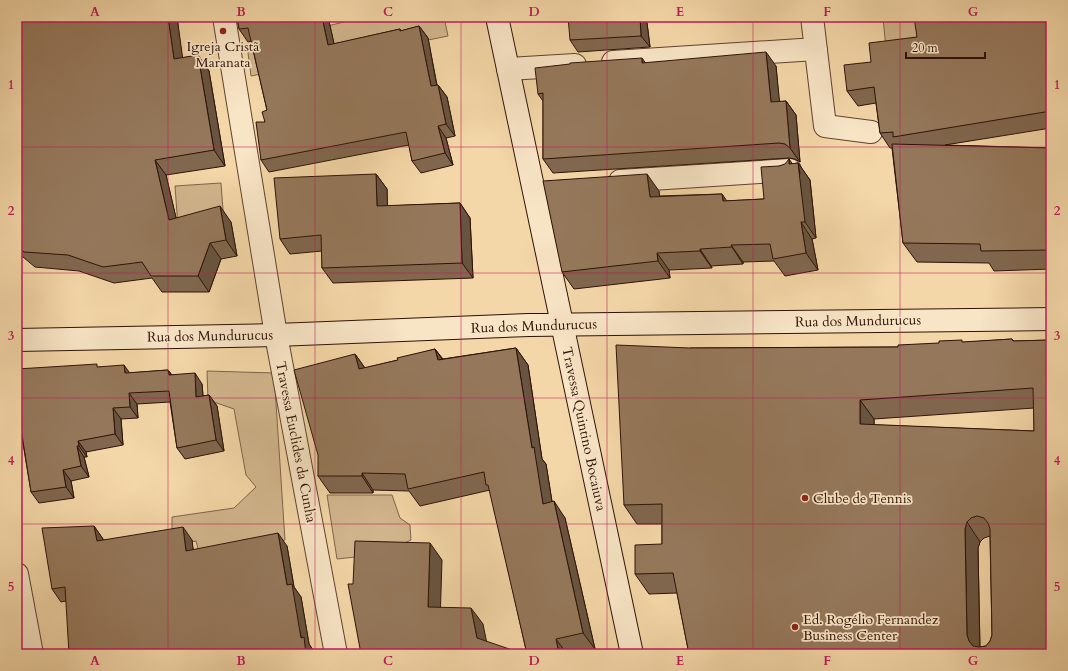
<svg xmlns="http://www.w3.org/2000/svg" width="1068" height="671" font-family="Cardo,serif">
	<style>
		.green { fill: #d2b68d; stroke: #80644a }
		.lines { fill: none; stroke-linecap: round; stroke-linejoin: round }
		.street-casing { stroke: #60432f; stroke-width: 24 }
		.secondary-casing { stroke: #2e1207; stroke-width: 24 }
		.street { stroke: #f8e5c6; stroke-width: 22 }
		.secondary { stroke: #f8e5c6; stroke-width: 22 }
		.wall { fill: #80674e; stroke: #2e1207; fill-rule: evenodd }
		.shaded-wall { fill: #685440; stroke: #2e1207 }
		.building { fill: #95785b; stroke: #2e1207; fill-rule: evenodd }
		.grid { fill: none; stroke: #c2185b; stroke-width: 1; stroke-opacity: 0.55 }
		.poi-dot { fill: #8f2418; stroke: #f8e5c6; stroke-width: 1.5 }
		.labels { text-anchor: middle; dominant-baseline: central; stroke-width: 3.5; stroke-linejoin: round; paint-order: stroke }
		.poi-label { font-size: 14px; fill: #2e1207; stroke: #f8e5c6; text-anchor: start }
		.street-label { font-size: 14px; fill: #2e1207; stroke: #f8e5c6 }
		.neatline { fill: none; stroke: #c2185b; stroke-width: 1.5 }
		.grid-label { font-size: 13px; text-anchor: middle; font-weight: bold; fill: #c2185b }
	</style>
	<rect width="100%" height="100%" fill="#f4d7a8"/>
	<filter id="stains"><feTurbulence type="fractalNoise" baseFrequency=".005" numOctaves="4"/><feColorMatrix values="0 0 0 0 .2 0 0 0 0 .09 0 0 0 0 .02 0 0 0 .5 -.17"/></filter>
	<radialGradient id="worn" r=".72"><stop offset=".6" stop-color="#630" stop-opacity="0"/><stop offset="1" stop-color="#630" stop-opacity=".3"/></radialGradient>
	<path class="green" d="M365,17h79l4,19 -197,40 -4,-31z
		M883,17h35l4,29 -36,3z
		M221,183l3,41 -46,3 -3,-41z
		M207,371l67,2 11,167 -85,16 -4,-15 -24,5v-29l62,-9 22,-21 -10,-12 -12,-66 -26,-9z
		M327,495h65l8,23 10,7 1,15 -13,6 -6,7 -55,6z"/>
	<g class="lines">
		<defs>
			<path id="street" d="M224,17l52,318 60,319
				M812,17l13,109 46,6
				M613,62l203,-13
				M508,69l67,-4
				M620,181l170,-11
				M17,574l15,80"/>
			<path id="secondary" d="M497,17l135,637
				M17,340l259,-5 253,-10 522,-6"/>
		</defs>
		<use href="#street" class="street-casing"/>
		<use href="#secondary" class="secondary-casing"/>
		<use href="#street" class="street"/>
		<use href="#secondary" class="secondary"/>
	</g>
	<path class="wall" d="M17,17h160l5,41 16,-3 11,16 16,95 -59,9 10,43 55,4 6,34 -16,3 -12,33h-47l-10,-14 -38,5 -35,-12 -44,-4 -18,-15z
		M237,17h91l6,27 66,-15 1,2 18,-5 9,12 9,47h1l9,12 8,39 -9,2 7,27 -32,8 -9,-12 -3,-16 -140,27 -8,-12 4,-38 2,-12 -16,-69 -3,1 -9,-13z
		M1051,17v111l-106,17 106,3v121l-57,2 -5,-8 -72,-1 -14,-19 -11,-95h-2l-10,-15 -4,-30 -18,3 -11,-15 24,-29 46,-25z
		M647,23l3,24 -72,5 -8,-12z
		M645,63l131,3 3,36 7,-1 10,14 4,47 -5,-3 -6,-1 -236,15 -10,-14v-58l-5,-7z
		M798,163l12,17 6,58 -4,1 6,31 -33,6 -11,-15 -31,1v2l-32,2 1,2 -43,2 1,8 -96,11 -12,-17 97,-81v5l63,-2 4,7 38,-2 15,-33z
		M376,174l11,15v17l73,-3 10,15 3,60 -140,5 -11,-15v-17l-32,3 -10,-15z
		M1012,339l2,2 37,-1v314h-362l-12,-61 -28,1 -14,-20 27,-30v-20h-25l-13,-19 66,-157 208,-1zM1034,408v23l-160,-6v-6zM990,536l2,99 -2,6 -4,5 -6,1 -2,-99 2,-6 4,-4z
		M516,348l12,17 14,94 4,5 6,38 13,16 30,131 -20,5h-48l-37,-164 -70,16 -11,-15 -36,-1v3h-43l-12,-17 37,-122 10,14 33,-8 37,-11 8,10z
		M99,367l31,6 38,-3 4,5 30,9 1,12 6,-1 8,11 7,45 -39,8 -8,-11 -7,-46 -33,2 1,14 -17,1 2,26 -37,7 1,5h-3l5,20 -18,4 3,17 -35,5 -8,-11 -12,-73 -2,-3z
		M94,526l9,13v1h89l1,10 94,-4 7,41 7,10 8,47 4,6 -247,-49 -5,1 -9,-13z"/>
	<path class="shaded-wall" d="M168,17h9l8,58 -11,-16z
		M322,17h6l9,40 -9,-12z
		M640,17h4l3,6 3,24 -9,-11z
		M419,26l9,12 11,60 -8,-12z
		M766,52l10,14 5,50 -10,-14z
		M198,55l11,16 16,95 -11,-16z
		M642,58l10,14 -10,-9z
		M438,85l9,12 8,39 -9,-12z
		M786,101l10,14 4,47 -10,-14z
		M438,126l8,12 7,27 -8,-12z
		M789,159l11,15 -2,-11 12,17 6,58 -11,-16 -16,-58z
		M155,160l11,15 14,60 -11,-15z
		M376,174l11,15 1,32 -11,-15z
		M647,174l12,17 3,23 -12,-17z
		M722,194l11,16 -10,-9z
		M460,203l10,15 3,60 -11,-15z
		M220,206l11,16 6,34 -11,-16z
		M801,222l11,17 6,31 -12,-17z
		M210,243l11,16 -12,33 -11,-16z
		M731,245l12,17v2l-11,-17z
		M700,249l11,17 1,2 -12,-17z
		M657,253l12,17 1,8 -12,-17z
		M516,348l12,17 14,94 4,5 9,56 -12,-16 -11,-56z
		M435,349l12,17 -9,-6z
		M355,354l12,17 -8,-2z
		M124,365l8,11 -7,-3z
		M168,370l8,11 -7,-6z
		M195,373l7,11 2,24 -8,-11z
		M129,393l8,11 1,14 -8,-11z
		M209,395l8,11 7,45 -8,-11z
		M860,400l14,19v24l-14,-19z
		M113,408l8,11 2,26 -8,-11z
		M78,441l8,11 1,5 -8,-11z
		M77,446l7,11 5,20 -8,-11z
		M63,470l8,11 3,17 -8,-11z
		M362,473l11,17v3l-11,-17z
		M554,501l11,17 30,131 -12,-16z
		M967,522l13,20 -2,6 2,106 -11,-13 -2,-6 -2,-106z
		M94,526l9,13 3,15 -9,-13z
		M183,527l9,13 3,24 -9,-13z
		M278,533l9,13 7,41 7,10 8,47 4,6v4h-7l-19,-69z
		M430,543l12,17 -2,64 -12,-17z
		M471,608l12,16 6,30 -12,-16z
		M556,639l11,15h-8z"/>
	<path class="building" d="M17,17h151l6,42 24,-4 16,95 -59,10 14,60 51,-14 6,34 -16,3 -12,33h-47l-9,-14 -39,5 -35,-12 -44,-3 -7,-6z
		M237,17h85l6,28 72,-16v2l19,-5 12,60 7,-1 8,39 -8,2 7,27 -33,8 -6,-29 -145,28 -5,-38h9l-3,-10 5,-2 -19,-82 -9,1z
		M568,17h72l1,19 -71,4z
		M914,17h137v94l-158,26v-5l-13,1 -6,-46 -27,4 -3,-26 27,-3 -2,-19 48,-6z
		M766,52l5,50 15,-1 4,47 -5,-4 -6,-1 -236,16v-66l-5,1 -3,-26 35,-4v-1l72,-5v5z
		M892,144l159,4v102l-70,1 -1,-7 -77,-1z
		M789,159v5l9,-1 7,59h-4l5,31 -33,6 -3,-15 -39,1 1,2 -32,2v2l-43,2 1,8 -96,11 -19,-91 104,-7 3,23 72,-3 1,7 20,-1 21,-1 -3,-32 18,-1 6,-2z
		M376,174l1,32 83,-3 2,60 -140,5 -1,-33 -41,4 -6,-61z
		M1012,339l1,2 38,-1v314h-362l-16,-81 -38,1v-29l27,-1v-40l-38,1 -8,-160 74,3 208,-1v-2l41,-2v-2l23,-1v2zM1033,388l1,43 -174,-7v-24zM977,516l7,2 4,5 2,6 2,106 -2,6 -4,5 -7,1 -6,-1 -4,-5 -2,-6 -2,-106 2,-7 4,-4z
		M516,348l16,100 2,-1 9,57 11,-3 29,132 -27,6 3,15h-32l-39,-169h-2l-2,-13 -76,17 -3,-15 -43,-1v3h-44v-21l-24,-85 61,-16 4,15 39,-9 -1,-2 38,-9 3,11z
		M97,364v3l27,-2 1,8 43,-3 1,5 26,-2 1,24 13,-2 7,45 -39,8 -8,-57 -40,2 1,14 -17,1 2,26 -37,7 1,5h-2l4,20 -18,4 3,17 -35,5 -12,-76h-2v-47z
		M94,526l3,15 86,-14 3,24 92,-18 9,52 5,-1 9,54 3,-1 2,17h-237l-4,-67 -13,2 -10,-61z
		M355,541l75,2 -2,64 43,1 6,30 47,16h-163l-13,-70h5z"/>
	<path class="grid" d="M168,17v637M315,17v637M461,17v637M607,17v637M753,17v637M900,17v637M17,147h1034M17,273h1034M17,398h1034M17,524h1034"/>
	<g class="poi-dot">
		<circle cx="223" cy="31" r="4"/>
		<circle cx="805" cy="498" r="4"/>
		<circle cx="795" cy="627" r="4"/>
	</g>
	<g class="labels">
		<g class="poi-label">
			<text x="223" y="46" text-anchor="middle">Igreja Cristã<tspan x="223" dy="16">Maranata</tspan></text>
			<text x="813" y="498">Clube de Tennis</text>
			<text x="803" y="619">Ed. Rogélio Fernandez<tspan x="803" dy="16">Business Center</tspan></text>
		</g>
		<g class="street-label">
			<text transform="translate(858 321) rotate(-1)">Rua dos Mundurucus</text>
			<text transform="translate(534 326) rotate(-2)">Rua dos Mundurucus</text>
			<text transform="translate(210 336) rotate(-1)">Rua dos Mundurucus</text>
			<text transform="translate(584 429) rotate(78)">Travessa Quintino Bocaiuva</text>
			<text transform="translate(296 442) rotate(79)">Travessa Euclides da Cunha</text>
		</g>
	</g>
	<rect width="1068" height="671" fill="none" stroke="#f4d7a8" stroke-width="44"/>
	<path d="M906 52v6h79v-6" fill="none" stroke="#2e1207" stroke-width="2"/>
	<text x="912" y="52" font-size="12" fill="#2e1207" stroke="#f8e5c6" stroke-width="3" paint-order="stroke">20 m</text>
	<rect x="22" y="22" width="1024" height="627" class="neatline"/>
	<g class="grid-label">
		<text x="95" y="16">A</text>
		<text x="241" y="16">B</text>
		<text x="388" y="16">C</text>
		<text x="534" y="16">D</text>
		<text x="680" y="16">E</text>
		<text x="827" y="16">F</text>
		<text x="973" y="16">G</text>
		<text x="11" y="89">1</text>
		<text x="1057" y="89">1</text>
		<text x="11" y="215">2</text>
		<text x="1057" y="215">2</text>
		<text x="11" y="340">3</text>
		<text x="1057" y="340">3</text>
		<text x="11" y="465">4</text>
		<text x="1057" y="465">4</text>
		<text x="11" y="591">5</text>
		<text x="1057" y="591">5</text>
		<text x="95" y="665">A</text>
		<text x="241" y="665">B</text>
		<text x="388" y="665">C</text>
		<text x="534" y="665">D</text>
		<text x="680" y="665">E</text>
		<text x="827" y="665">F</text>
		<text x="973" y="665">G</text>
	</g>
	<rect width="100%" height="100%" filter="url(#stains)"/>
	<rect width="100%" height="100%" fill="url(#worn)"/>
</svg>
